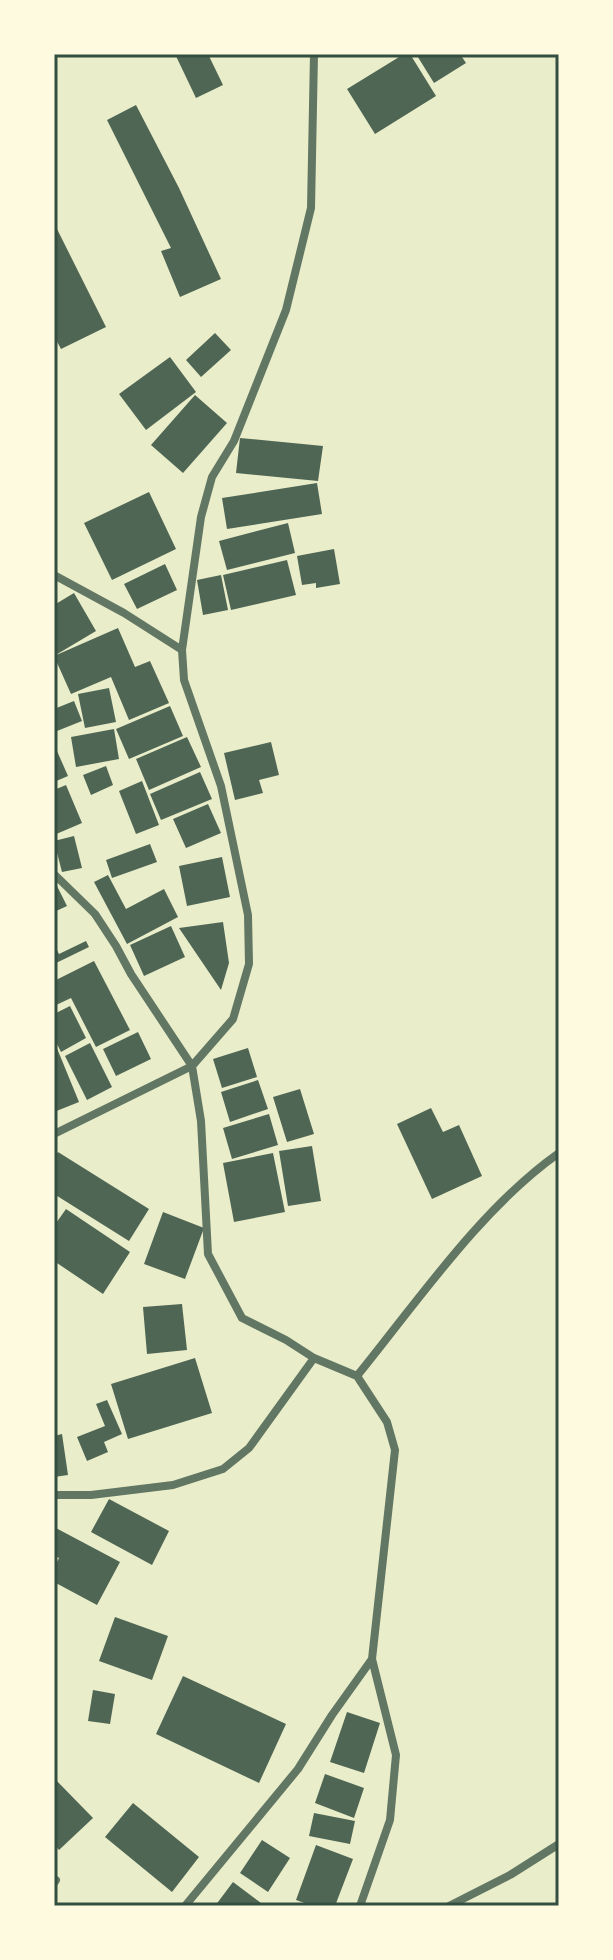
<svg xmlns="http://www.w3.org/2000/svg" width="613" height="1960" font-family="'Varela Round',sans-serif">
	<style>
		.building { fill: #4f6655 }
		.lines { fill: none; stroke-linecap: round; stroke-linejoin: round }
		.minor { stroke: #617663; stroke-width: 8 }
		.neatline { fill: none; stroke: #344e41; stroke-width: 3 }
	</style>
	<rect width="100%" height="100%" fill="#e9edc9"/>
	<path class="building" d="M175,54h33l15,31 -27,13z
		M404,54h6l26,42 -61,38 -28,-45z
		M416,54h44l6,9 -32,20z
		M136,105l43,83 42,91 -41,18 -19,-46 10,-3 -64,-128z
		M54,223l52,104 -45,22 -7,-13z
		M215,333l16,17 -30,27 -15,-17z
		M170,357l26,35 -50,38 -27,-36z
		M195,395l32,28 -44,50 -32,-28z
		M240,438l83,8 -5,35 -82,-8z
		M317,483l5,31 -95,15 -5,-31z
		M149,492l27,57 -64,31 -28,-57z
		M288,523l7,30 -68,17 -8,-29z
		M334,549l6,35 -24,4v-5l-14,2 -5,-29z
		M287,560l9,35 -65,15 -8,-35z
		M165,564l12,26 -40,19 -13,-25z
		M221,575l7,35 -25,5 -6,-35z
		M74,593l22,38 -42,25v-51z
		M118,628l17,39 15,-6 19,42 -40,17 -18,-43 -40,17 -17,-38z
		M109,688l7,34 -31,6 -7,-34z
		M74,701l8,20 -25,10 -3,-7v-15z
		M170,706l13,30 -54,23 -13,-30z
		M114,729l5,30 -43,8 -5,-30z
		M187,737l14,30 -52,23 -13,-31z
		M271,742l8,33 -20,5 4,13 -28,7 -11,-47z
		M57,751l11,25 -14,6v-30z
		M106,766l7,19 -22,10 -8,-20z
		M200,772l12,27 -51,21 -11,-26z
		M142,781l17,44 -23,9 -17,-43z
		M66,785l16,38 -28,12v-45z
		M208,804l13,29 -35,15 -13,-29z
		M74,836l8,32 -20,4 -8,-31z
		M150,844l7,18 -45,16 -6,-18z
		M222,857l8,40 -43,9 -8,-40z
		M108,875l18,34 38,-20 14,28 -51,27 -33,-62z
		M54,880l13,26 -13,6z
		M223,922l6,41 -8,27 -42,-62z
		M171,926l14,31 -41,19 -14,-31z
		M86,941l3,6 -35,17v-20l5,10z
		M94,961l36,69 -34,17 -25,-49 -17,8v-25z
		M70,1006l16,32 -25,14 -7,-14v-24z
		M138,1032l13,27 -35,17 -13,-27z
		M54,1041l25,61 -25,10z
		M90,1043l22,44 -25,13 -22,-44z
		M248,1048l9,29 -35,11 -9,-29z
		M258,1080l10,29 -38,13 -9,-30z
		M300,1089l14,45 -27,8 -14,-45z
		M431,1108l12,24 16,-7 23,51 -50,23 -35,-75z
		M269,1114l9,31 -46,14 -9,-31z
		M312,1146l9,55 -33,5 -9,-55z
		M58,1152l91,57 -20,32 -75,-47v-36z
		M273,1153l12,59 -51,10 -11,-59z
		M66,1209l64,43 -27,42 -49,-33v-35z
		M163,1212l41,16 -19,51 -41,-15z
		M182,1304l5,46 -40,4 -4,-47z
		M195,1358l17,55 -84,26 -17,-55z
		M107,1400l15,34 -18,8 4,10 -21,9 -10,-24 28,-11 -9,-22z
		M62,1434l6,41 -14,2v-41z
		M109,1499l60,32 -17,34 -61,-33z
		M54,1527l66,35 -23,43 -43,-23v-14l5,-10 -5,-3z
		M115,1617l53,19 -16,44 -53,-19z
		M183,1676l103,48 -27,59 -103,-49z
		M93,1690l22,4 -5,30 -22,-3z
		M347,1712l33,11 -16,50 -34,-11z
		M325,1774l39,14 -10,30 -39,-15z
		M54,1778l39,40 -34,32 -5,-6z
		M133,1803l66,54 -27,35 -67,-55z
		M314,1813l41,8 -5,23 -41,-8z
		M262,1840l28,18 -22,34 -28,-19z
		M316,1845l37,14 -18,47h-22l-17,-6z
		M233,1882l28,21 -1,3h-45z"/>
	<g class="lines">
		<path class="minor" d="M54,575l70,38 58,37 2,30 37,106 27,129 1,49 -16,55 -41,47 9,55 7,133 34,64 44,22 28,18 43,18 30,46 8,28 -23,209 24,96 -6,65 -30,86
			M182,650l19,-133 11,-40 22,-36 52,-131 25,-102 3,-154
			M54,874l41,40 21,32 15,28 61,92 -138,68
			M357,1376c61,-75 124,-168 202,-223
			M54,1495h37l82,-10 50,-16 26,-21 65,-90
			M54,1883l2,-3
			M185,1906l113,-137 34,-54 40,-56
			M449,1906l61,-31 49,-31"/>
	</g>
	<rect width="613" height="1960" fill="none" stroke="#fefae0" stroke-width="112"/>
	<rect x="56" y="56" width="501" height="1848" class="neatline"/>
</svg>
